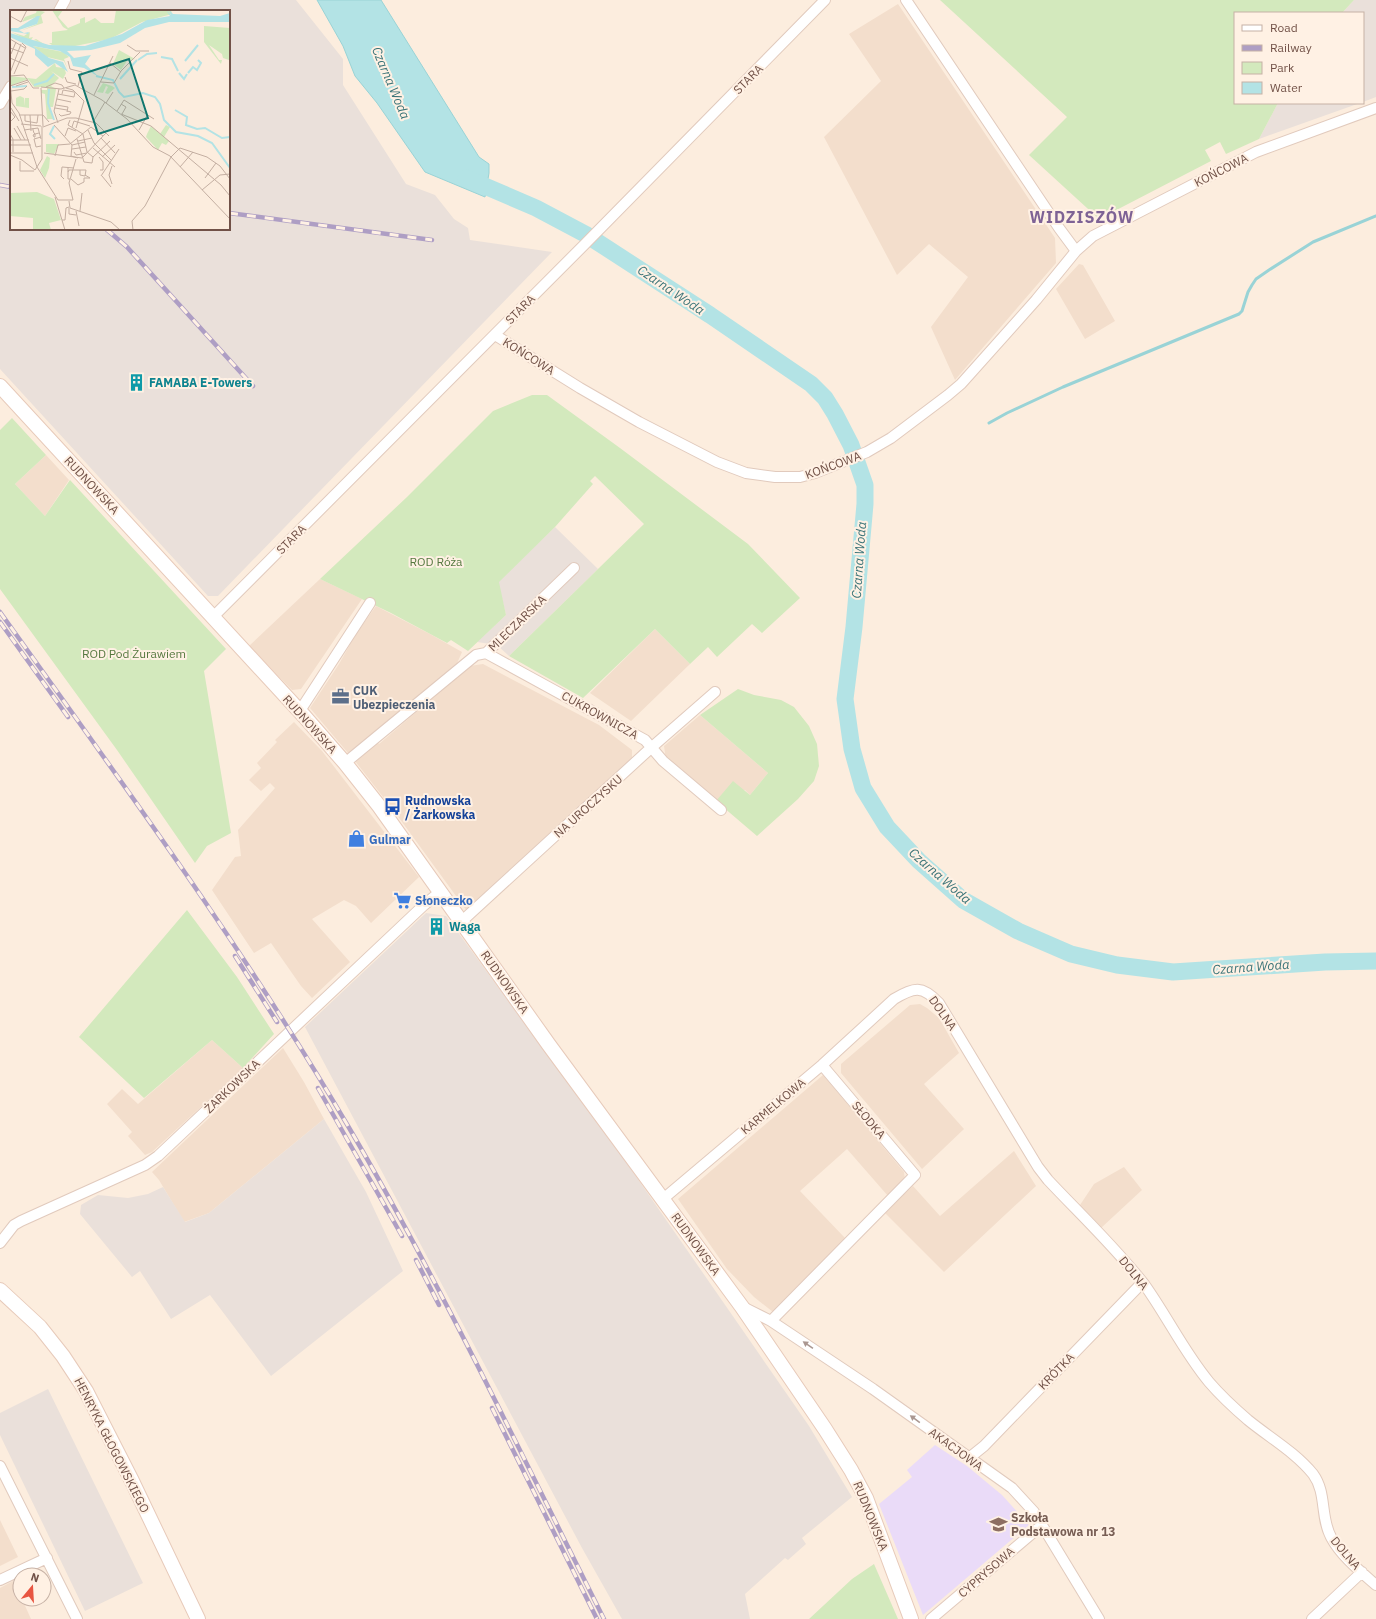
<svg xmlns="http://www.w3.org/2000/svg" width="1376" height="1619" font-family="'IBM Plex Sans',sans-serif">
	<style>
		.residential { fill: #f3decc }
		.industrial { fill: #eae0da; fill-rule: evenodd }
		.education { fill: #eadbf8 }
		.green { fill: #d3e9bd }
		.water { fill: #b3e3e5; stroke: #99d3d6 }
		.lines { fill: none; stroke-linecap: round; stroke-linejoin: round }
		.stream { stroke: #99d3d6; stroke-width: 3 }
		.river { stroke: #b3e3e5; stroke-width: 17 }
		.street-casing { stroke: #e1cabd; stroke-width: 12 }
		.secondary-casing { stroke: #e7caba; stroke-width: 16 }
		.street { stroke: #fff; stroke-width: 10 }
		.secondary { stroke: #fff; stroke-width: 14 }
		.rail-casing { stroke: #ae9ec4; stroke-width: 4.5 }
		.rail { stroke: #fff1e4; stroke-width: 3; stroke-dasharray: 9; stroke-linecap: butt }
		.oneway { fill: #aa9791 }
		.labels { text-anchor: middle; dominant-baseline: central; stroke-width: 4; stroke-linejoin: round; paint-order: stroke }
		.street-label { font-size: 12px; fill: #715147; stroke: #fff1e4 }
		.culture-label { font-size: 12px; font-weight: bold; fill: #0d838f; stroke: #fff1e4; text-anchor: start }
		.park-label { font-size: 12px; fill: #55783f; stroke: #fff1e4 }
		.service-label { font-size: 12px; font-weight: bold; fill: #4e5e75; stroke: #fff1e4; text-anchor: start }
		.transit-label { font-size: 12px; font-weight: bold; fill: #164399; stroke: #fff1e4; text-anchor: start }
		.shop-label { font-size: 12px; font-weight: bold; fill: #366cbe; stroke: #fff1e4; text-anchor: start }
		.education-label { font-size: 12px; font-weight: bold; fill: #785e54; stroke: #fff1e4; text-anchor: start }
		.water-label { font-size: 13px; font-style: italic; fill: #3b7478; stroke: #fff1e4 }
		.district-label { font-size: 16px; font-weight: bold; letter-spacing: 1px; fill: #7e6295; stroke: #fff1e4 }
		.inset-river { fill: none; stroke: #b3e3e5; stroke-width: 2 }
		.inset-road { fill: none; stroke: #c4afa2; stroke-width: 1 }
		.view { fill: #0f766e; fill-opacity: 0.15; stroke: #0f766e; stroke-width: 2 }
		.inset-edge { fill: none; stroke: #715147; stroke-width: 2 }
	</style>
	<rect width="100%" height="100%" fill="#fcedde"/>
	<path class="residential" d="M898,4l157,234 1,25 -101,117 -24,-53 37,-50 -39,-33 -32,31 -73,-138 57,-56 -32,-47z
		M1079,264l4,1 32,56 -30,18 -29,-50z
		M46,455l23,25 -24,36 -30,-32z
		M320,579l42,20 -61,90 -9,1 -43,-44z
		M376,606l54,28 32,18 -7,16 -107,85 -38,-45 29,-44 17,-30z
		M655,629l35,35 -59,57 -41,-28z
		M483,664l116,61 33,25v10l-165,151 -73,-100 -39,-50 22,-19 2,2 91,-78z
		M700,715l68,58 -18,22 -5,-5 -29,11 -50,-41 -2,-14z
		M294,722l28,29 97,126 -48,46 -15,-17 -12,-6 -32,19 38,43 -38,36 -11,-12 -30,-43 -17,10 -42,-63 23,-33 6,-1 -3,-26 37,-42 -5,-5 -9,8 -12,-11 12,-12 -4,-5 20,-21 -2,-2z
		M920,1004l7,4 12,10 20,35 -35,31 40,45 -42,40 -81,-96v-9l69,-59z
		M212,1040l31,28 -91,84 -7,3 -17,-19 4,-4 -25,-28 15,-15 16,15z
		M283,1048l21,34 20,37 -115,94 -25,9 -25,-42 -7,-8z
		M823,1075l81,97 1,8 -17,16 -41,-47 -47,42 45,47 -72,74 -19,-15 -27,-28 -49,-70z
		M1014,1151l22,35 -92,86 -60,-60 29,-26 27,30z
		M1124,1167l18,23 -41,38 -12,-13 -11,-7 16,-24z
		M0,1520l18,37 -18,9z
		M13,1581l7,14v4h2l9,20h-31v-31z"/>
	<path class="industrial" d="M0,0h296l47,59v26l63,99 29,11 19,24 14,9 2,12 82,12 -334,344h-10l-208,-227zM11,11h218v218h-218z
		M1354,0h22v97l-13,5v-89h-21z
		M1278,103h82l-101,36z
		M555,527l43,42 -89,87 -12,-11 -20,-3 29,-27 -8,-33z
		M426,913l20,3 171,233 192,277 43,71 -50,41 4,6 -18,16 -3,-2 -40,36 5,25h-128l-40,-71 -277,-521z
		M324,1119l42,73 37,79 -132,105 -61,-81 -39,24 -31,-48 -8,6 -52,-63 1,-9 17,-10 30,3 20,-4 15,-7 22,35 24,-9z
		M48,1389l95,194 -58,28 -85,-176v-22z"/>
	<path class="education" d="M935,1445l32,21 35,29 27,30 -106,90 -44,-111 33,-27 -5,-7z"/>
	<path class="green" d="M940,0h414l-12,13h-107v90h43l-19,36 -33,15 -6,-12 -15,8 6,11 -112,58 -70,-64 38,-38z
		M532,395h15l73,53 128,96 52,54 -38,35 -10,-9 -35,33 -9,-10 -18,17 -35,-35 -72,69 -74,-42 135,-132 -49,-48 -5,5 3,3 -38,43 -56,55 7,33 -38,36 -17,-11 -4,3 -56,-30 -71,-34 87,-82 86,-86z
		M12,418l34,37 -31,29 30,32 25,-36 156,169 -22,22 27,162 -24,13 -12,17 -78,-113 -117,-161v-159z
		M738,689l16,6 27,5 13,7 15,19 8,18 2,22 -5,15 -16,18 -41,37 -41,-35 17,-20 17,14 18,-22 -68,-58z
		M187,910l50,67 37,57 -31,34 -31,-28 -68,58 -65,-61z
		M874,1564l24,55h-89l43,-40z"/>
	<path class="water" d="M317,0h64l98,157 10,7v9l-4,24 -60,-25 -48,-69 -22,-27 -12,-30z"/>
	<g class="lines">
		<path class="stream" d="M989,423l18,-10 56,-26 176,-73 3,-3 6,-19 4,-7 4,-6 13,-9 44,-28 63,-26"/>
		<path class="river" d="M466,178l70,30 49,26 125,81 101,69 14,14 10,16 16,31 14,40v19l-11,123 -9,72 7,50 11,39 24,39 32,34 44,39 55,31 53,23 46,11 56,7 152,-10 51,-1"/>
		<defs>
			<path id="street" d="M906,0l153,228 17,23
				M59,11l6,-11
				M0,104l11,-18
				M495,335l85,53 59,34 78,40 29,11 29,4h25l15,-4 52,-21 24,-14 57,-43 13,-11 75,-84 40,-49 17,-15 163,-84 120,-44
				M213,617l371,-372 241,-245
				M486,653l159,87 18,21 58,49
				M299,710l4,-4 67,-103
				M345,763l131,-108 10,-2 88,-85
				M462,921l190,-174 63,-55
				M663,1199l159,-134 72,-66c20,-12 28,-14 45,4l99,164 10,13c32,34 67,67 96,104 23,32 40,68 65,98 12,14 25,26 39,38 22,18 47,32 65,54 14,19 7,43 18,63 10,19 29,34 45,48
				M0,1243l14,-18 7,-4 124,-56 13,-9 266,-251 16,-13
				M743,1307l28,14 102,68 139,99 22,24 65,107
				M771,1321l144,-146 -93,-110
				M969,1458l15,-12 158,-163
				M0,1466l77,153
				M0,1580l47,-22
				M931,1619l111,-94
				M1312,1619l50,-47"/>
			<path id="secondary" d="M0,386l305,331 40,46 34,43 170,239 193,262 83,122 26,41 15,28 45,121
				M0,1290l40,37 23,29 23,35 46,90 66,138"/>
		</defs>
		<use href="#street" class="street-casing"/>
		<use href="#secondary" class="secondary-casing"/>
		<use href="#street" class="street"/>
		<use href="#secondary" class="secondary"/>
		<defs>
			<path id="rail" d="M0,185l11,2
				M229,213l203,27
				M106,229l21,18 126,139
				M0,612c120,168 243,335 348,514 94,160 173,328 256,493
				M0,622l68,95
				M235,956l42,66
				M318,1088l84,148
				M416,1260l23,45
				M492,1408l105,211"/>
		</defs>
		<use href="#rail" class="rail-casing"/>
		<use href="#rail" class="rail"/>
	</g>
	<defs><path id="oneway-solid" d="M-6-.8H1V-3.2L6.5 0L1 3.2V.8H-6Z"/></defs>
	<g class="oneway">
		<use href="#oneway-solid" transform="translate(808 1345) rotate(-146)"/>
		<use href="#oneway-solid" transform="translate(915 1419) rotate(-144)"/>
	</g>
	<defs>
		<symbol id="building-bare" viewBox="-9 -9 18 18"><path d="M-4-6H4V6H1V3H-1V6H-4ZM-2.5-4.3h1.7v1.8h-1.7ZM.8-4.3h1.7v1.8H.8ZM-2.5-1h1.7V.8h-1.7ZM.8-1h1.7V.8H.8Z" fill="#0f9aa8" stroke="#fff1e4" stroke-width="2.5" paint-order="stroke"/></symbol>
		<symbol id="office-bare" viewBox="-9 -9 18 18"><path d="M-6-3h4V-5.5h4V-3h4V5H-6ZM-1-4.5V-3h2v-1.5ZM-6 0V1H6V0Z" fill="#5c6f8a" stroke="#fff1e4" stroke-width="2.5" paint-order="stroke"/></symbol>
		<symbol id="bus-bare" viewBox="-9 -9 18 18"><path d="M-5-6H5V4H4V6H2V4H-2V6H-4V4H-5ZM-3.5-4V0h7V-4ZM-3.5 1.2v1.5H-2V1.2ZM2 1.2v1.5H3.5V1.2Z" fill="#1a4fb4" stroke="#fff1e4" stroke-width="2.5" paint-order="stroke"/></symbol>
		<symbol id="shop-bare" viewBox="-9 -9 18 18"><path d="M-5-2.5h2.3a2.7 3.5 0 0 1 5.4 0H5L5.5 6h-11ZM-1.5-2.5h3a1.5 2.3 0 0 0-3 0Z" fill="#3f7fe0" stroke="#fff1e4" stroke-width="2.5" paint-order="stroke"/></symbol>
		<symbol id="supermarket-bare" viewBox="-9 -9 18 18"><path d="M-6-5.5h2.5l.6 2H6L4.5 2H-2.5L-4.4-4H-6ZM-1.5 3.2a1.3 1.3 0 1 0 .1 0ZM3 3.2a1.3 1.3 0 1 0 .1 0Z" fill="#3f7fe0" stroke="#fff1e4" stroke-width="2.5" paint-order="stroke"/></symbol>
		<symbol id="school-bare" viewBox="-9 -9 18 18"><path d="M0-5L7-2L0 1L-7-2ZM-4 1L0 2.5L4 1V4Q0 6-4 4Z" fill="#8d6e63" stroke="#fff1e4" stroke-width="2.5" paint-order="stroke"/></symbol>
	</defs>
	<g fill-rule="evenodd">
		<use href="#building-bare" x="124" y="370" width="25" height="25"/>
		<use href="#office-bare" x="328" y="684" width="25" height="25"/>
		<use href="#bus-bare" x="380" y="794" width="25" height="25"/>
		<use href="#shop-bare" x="344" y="826" width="25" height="25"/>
		<use href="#supermarket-bare" x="390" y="888" width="25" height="25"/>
		<use href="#building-bare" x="424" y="914" width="25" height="25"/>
		<use href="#school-bare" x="986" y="1512" width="25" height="25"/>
	</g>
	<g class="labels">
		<g class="street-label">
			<text transform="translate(748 79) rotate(-45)">STARA</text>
			<text transform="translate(1221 170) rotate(-27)">KOŃCOWA</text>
			<text transform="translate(520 309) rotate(-45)">STARA</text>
			<text transform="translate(529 356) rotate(32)">KOŃCOWA</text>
			<text transform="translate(833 465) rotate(-20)">KOŃCOWA</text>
			<text transform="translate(92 485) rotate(47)">RUDNOWSKA</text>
			<text transform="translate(291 539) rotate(-45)">STARA</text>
			<text transform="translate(517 623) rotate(-44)">MLECZARSKA</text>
			<text transform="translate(600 715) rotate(29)">CUKROWNICZA</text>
			<text transform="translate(310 724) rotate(48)">RUDNOWSKA</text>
			<text transform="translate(588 806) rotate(-42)">NA UROCZYSKU</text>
			<text transform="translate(505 982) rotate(55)">RUDNOWSKA</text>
			<text transform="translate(943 1013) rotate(55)">DOLNA</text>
			<text transform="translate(232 1086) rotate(-44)">ŻARKOWSKA</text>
			<text transform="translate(773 1106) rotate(-40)">KARMELKOWA</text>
			<text transform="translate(869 1120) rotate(50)">SŁODKA</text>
			<text transform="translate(696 1244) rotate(54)">RUDNOWSKA</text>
			<text transform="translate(1134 1273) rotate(51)">DOLNA</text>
			<text transform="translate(1056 1371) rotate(-46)">KRÓTKA</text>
			<text transform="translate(112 1445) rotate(63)">HENRYKA GŁOGOWSKIEGO</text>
			<text transform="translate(956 1449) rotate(36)">AKACJOWA</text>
			<text transform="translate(871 1516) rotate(68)">RUDNOWSKA</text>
			<text transform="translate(1346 1553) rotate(50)">DOLNA</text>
			<text transform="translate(986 1572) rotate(-41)">CYPRYSOWA</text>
		</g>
		<g class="culture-label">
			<text x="149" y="382">FAMABA E-Towers</text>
			<text x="449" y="926">Waga</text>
		</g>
		<g class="park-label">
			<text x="436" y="561">ROD Róża</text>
			<text x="134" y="653">ROD Pod Żurawiem</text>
		</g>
		<g class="service-label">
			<text x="353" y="690">CUK<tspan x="353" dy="14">Ubezpieczenia</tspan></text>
		</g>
		<g class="transit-label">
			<text x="405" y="800">Rudnowska<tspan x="405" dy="14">/ Żarkowska</tspan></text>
		</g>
		<g class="shop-label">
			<text x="369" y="839">Gulmar</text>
			<text x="415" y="900">Słoneczko</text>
		</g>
		<g class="education-label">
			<text x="1011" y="1517">Szkoła<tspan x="1011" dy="14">Podstawowa nr 13</tspan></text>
		</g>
		<g class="water-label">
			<text transform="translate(391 83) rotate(67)">Czarna Woda</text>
			<text transform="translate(671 290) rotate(34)">Czarna Woda</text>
			<text transform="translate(859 560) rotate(-86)">Czarna Woda</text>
			<text transform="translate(940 876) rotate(41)">Czarna Woda</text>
			<text transform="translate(1251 967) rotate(-4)">Czarna Woda</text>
		</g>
		<g class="district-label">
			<text x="1082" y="217">WIDZISZÓW</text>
		</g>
	</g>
	<g transform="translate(10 10)">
		<rect width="220" height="220" fill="#fcedde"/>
		<path d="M27,0l8,2 -4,3 2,8 -23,8 17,-7 2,-8 -17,6 3,-5 11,-4zM42,0h11l-5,7 10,11 12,-5v-4l5,-2v6l10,-5 6,5h13l2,-13h55l1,4 -30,8 -32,17 -40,8 -18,-2 -3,-2h3v-11l16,-2 -5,-3zM194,16l26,2 -1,32 -6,-2 -1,-4 -13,-9 10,15h3l-1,4 -17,-22zM1,22l13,4 6,-4 -1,6 4,-1 -2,3 10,2 -7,-2 2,-1 8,5 -16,-4zM23,36l30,6 6,5 -5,2 4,11 -4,-9 -17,-4zM109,40l16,9 -4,1 -2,-2 -8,12 -8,-6zM45,53l1,4 8,1 2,5 -3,6 -12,-8 8,7 -8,8 5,3 -3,18h-3l3,12h-6l-2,-25 -4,-1v-3h6v-3h-13l-6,-8 -18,7v-10l26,3zM93,73l9,3 3,2 -7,6 -3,-1 3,-6 -2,-1 -3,7 -6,-1zM10,86l4,2v8l1,-8h4v10l-13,-2v-8zM156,115l4,2 -6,10 5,4 -3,4 -4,-2 -4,7 -12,-13 1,-3 4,-8 9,8zM36,134h13l-5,10 -8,-2zM37,146l3,2 -1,10 -4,10 -5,-8zM27,182l17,7 7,21 -12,3 2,7h-21l3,-1v-11l-23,-2v-23z" fill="#d3e9bd"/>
		<path d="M156,0l5,5 -2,-5 4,4 47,2 10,-3v9h-61l-24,6 -25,15 -29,7 -24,1 7,7 17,-3 -6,9 14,13 -15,-9 -11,-2 -3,-9 -10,-6 -27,-5 16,12 14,4 5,10 -13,-9 -7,4 -13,-12v-6l-25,-12v-4l39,12 36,1 37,-12 25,-14 23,-4zM27,6h3l-3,8 -18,6 5,3 5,-1 -1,2 -18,-3v-3h8z" fill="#b3e3e5"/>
		<path class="inset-river" d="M151,47l11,2 6,12M128,50l9,-6 10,-1M175,51l13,-16M169,63l5,6 3,-5M178,63l5,-6 4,3 4,-7 -3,-3M86,66l17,4 6,12 5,5 19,-4 12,4 5,7 4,16 12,12 22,4 14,7 18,25M110,69l17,-19M24,75l13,-4 7,-7M2,77l15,-1M39,79l-1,14 6,17M165,100l12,7 -1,8 11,4 8,-1 17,10 8,-1M44,116l-4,8 5,5"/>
		<path class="inset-road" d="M0,6l11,6 6,-12M0,29l15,9M117,35l9,6h13M0,38l14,5M1,44l5,-12M0,48l18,8M58,51l2,8 12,3 -4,14M100,53l11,9M0,63l11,-29M4,64l12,-27 -4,-4M0,66l14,-1 9,13h6M55,67l2,5 9,2M91,72l13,1 7,-12 19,-19M0,73l2,20 7,10 18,54 21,33h15l-4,-17 7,-24M0,76l18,-6M6,76l12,-4M31,77l20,2 14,-4 27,15 25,19 26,28 17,9 60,63M36,77l9,-4 7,2 2,3M31,78l2,38M56,78l7,2 11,11 -8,27M1,81l13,-2 3,-3M48,84l16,3 1,-5M52,84l1,-4 11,2M84,85l19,-39M47,89l14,3M96,93l7,-11M111,94l5,3 -4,7M46,95l12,2 -1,5M1,98l8,13M45,98l12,2M0,101l5,6 -5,5M107,101l7,-11 30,19M49,104l2,2 9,-2 1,-2 -4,-1M111,104l30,12 70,59 9,11M9,105h24l6,7M15,105v6l12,2 1,-8M20,105l1,16M60,110l-2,5 15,9 4,18 6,5 -1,6 -8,-1 -7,-23M83,112l12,-20M48,113l-4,-12 5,-22M11,114l20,2M44,115l18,20M7,116l8,14M33,117l24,-9h9l20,5 13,13M62,117l2,-6 16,5M4,118l7,12M23,118v2l1,3 1,1v3h-1l-1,-2 2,-1 4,-1M14,120l14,-2 3,11M78,120l6,13 17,17M129,120l8,-14M0,124l3,5v13M55,126l3,-8 8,3M31,127l-7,2 2,8 5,-1M91,128l14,15M0,130h19M68,131l14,-3M0,135h21M62,135l-1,11 7,2M62,135l13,-3M83,138l22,19M62,139l14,-2M64,142l2,3 11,-2M0,143h23M34,143l38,5 24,-25M0,145l12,5 13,10 7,-11v-33M45,146l3,-11 12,-1 21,-17 12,9M83,147l17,-16M89,147l4,5v8h-3M92,147l13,-12M10,151v10h14M102,156l-3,9 3,9M58,157v12h2M170,157l13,-15M58,162l1,-2h17l-1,6 -5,-1v-5M91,166l18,-27M92,166l9,11M195,168l11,-15M54,169l-3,-3 1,-9 12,1M61,169l7,6 6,-3v-4h6l-5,-3M192,180l18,-15 10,-1M45,187l10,33M59,191l1,7 41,14 9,8M59,198v6l7,1M66,201l3,15M70,201l2,-18M52,210h3l1,-12 3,-1M123,220l-1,-9 13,-15 26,-49 9,-9 27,9 13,9 10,13"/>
		<path class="view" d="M119,49l19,59 -50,16 -19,-59z"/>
		<rect width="220" height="220" class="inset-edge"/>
	</g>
	<rect x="1234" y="12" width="130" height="92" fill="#fff1e4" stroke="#c6b1a5"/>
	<rect x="1242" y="25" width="20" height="6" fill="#ffffff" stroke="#c6b1a5"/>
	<text x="1270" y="32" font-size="12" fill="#715147">Road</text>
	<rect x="1242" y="45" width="20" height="6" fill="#ae9ec4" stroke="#c6b1a5"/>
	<text x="1270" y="52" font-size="12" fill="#715147">Railway</text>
	<rect x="1242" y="62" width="20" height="12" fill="#d3e9bd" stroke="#c6b1a5"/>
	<text x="1270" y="72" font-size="12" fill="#715147">Park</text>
	<rect x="1242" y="82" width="20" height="12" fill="#b3e3e5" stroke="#c6b1a5"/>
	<text x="1270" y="92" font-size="12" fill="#715147">Water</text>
	<g transform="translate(32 1587) rotate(18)"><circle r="19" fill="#fff1e4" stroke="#c6b1a5"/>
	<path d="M0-3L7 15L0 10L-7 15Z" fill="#e85541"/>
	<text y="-6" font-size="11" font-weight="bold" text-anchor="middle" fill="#715147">N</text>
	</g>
</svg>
